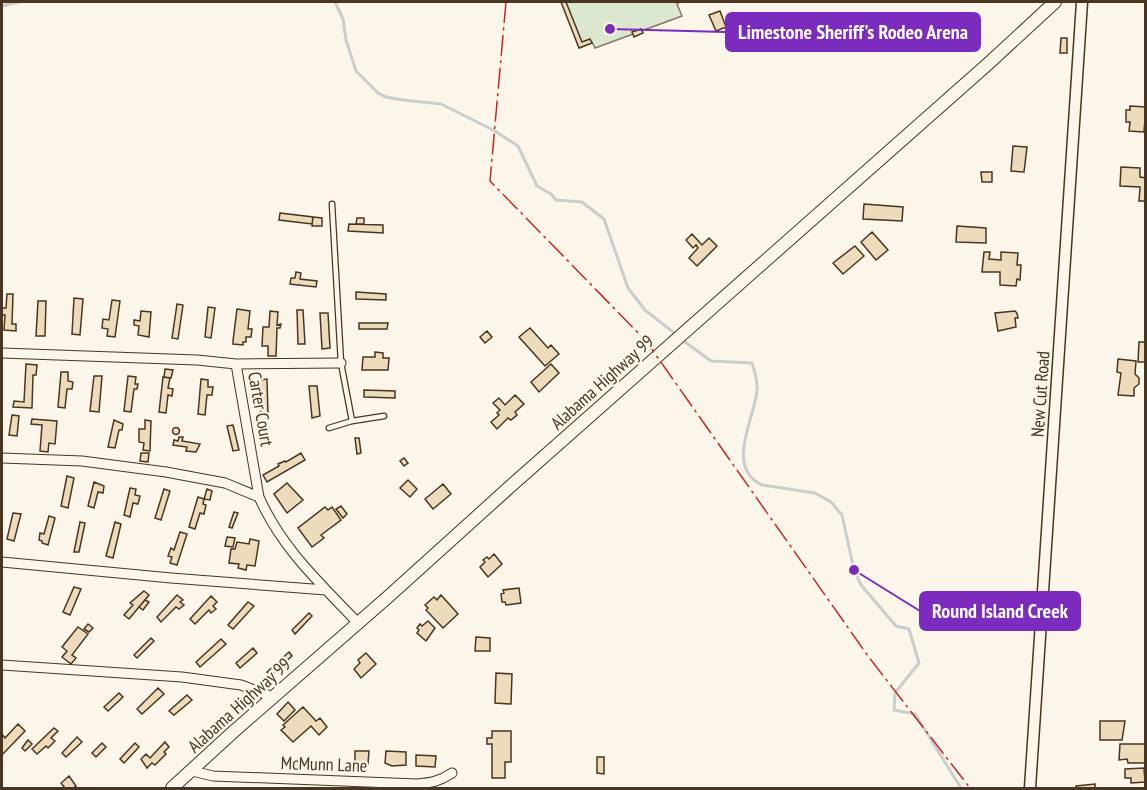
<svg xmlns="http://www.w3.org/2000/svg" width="1147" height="790" font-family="'PT Sans Narrow',sans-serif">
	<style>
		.green { fill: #dce7d0; stroke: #887966; stroke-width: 1.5 }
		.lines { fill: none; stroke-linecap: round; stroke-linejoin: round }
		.stream { stroke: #c9cecd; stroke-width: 3 }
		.building { fill: #ecdcbc; stroke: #4a3520; stroke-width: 1.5 }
		.service-casing { stroke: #4a3520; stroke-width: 7 }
		.minor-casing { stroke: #4a3520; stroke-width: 11 }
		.tertiary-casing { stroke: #4a3520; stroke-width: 13 }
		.secondary-casing { stroke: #4a3520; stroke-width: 14 }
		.service { stroke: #fbf6e9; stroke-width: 4.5 }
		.minor { stroke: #fbf6e9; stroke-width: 9 }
		.tertiary { stroke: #fbf6e9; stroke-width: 10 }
		.secondary { stroke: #fbf6e9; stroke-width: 12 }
		.power { stroke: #c62828; stroke-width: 1.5; stroke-dasharray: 21 4.5 3 4.5; stroke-linecap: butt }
		.labels { text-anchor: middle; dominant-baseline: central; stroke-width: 4.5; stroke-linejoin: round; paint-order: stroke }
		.street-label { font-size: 18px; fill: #4a3520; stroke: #fbf6e9 }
		.leader { fill: none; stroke: #7b2cbf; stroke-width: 2 }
		.callout-dot { fill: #7b2cbf; stroke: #fbf6e9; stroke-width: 2 }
		.callout { fill: #7b2cbf; stroke: #7b2cbf; stroke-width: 2 }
		.callout-label { font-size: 20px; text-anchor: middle; font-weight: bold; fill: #fff }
	</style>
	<rect width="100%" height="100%" fill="#fbf6e9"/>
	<path class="green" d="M563,2h117l-3,2 5,12 -87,32 -3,-6 -12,6z"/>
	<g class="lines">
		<path class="stream" d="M335,2l8,17 3,21 10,31 22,22 8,4 17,3 38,4 54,27 23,15 19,40 14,8 5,6 26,2 22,17 24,69 17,22 28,22
			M2,6l17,-4
			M685,342l26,19 41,2c3,9 6,19 5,28 -3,29 -32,76 5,94l53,8 16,9 11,13 12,55 7,15 35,41 13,3 10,34 -24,30 -1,17 21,4 46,74"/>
	</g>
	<path class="building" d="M561,2h5l16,40 8,-3 2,4 -13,5z
		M720,11l6,16 -10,4 -7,-16z
		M641,29l2,4 -9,4 -2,-5z
		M1061,38h6v15h-7z
		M1130,106l16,1 -2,25 -15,-1 1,-9h-4v-12h4z
		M1013,146l14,1 -3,25 -13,-1z
		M1121,167l19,1v9l6,1v23h-7l1,-14 -20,-1z
		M981,172h11v10h-10z
		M864,204l39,3 -1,14 -39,-2z
		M280,213l33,4 -1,7 -33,-4z
		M313,217l9,1v8h-10z
		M357,218h7v6h-8z
		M349,224l34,1v8l-35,-2z
		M957,226l29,2v15l-30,-1z
		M872,232l16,18 -12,10 -15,-18z
		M692,234l10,11 7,-7 8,8 -20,20 -8,-8 9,-10 -2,-3 -3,3 -7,-8z
		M855,246l9,10 -21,18 -10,-11z
		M984,252h6l-1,7 12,1v-8l17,1 -1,12h4l-1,15 -3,-1 -1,7 -16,-1v-13h-18z
		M296,272l5,1 -1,6 17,2 -1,6 -26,-3 1,-6h4z
		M356,292l30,2v6l-30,-1z
		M7,294h6l-1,30h4v7l-12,-1 1,-15h-3v-7h4z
		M74,298l9,1 -3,36 -8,-1z
		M112,300l8,1 -5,36 -8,-1 1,-7 -6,-1 1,-9 6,1z
		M38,301h8l-1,35h-9z
		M177,304l6,1 -5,34 -6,-1z
		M208,307l7,1 -4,30 -6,-1z
		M237,309l13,2 -2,18h4l-1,8h-5v5h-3v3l-10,-1v-3z
		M297,310h6l2,34h-7z
		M141,311l10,1 -2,25 -11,-2 1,-9 -5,-1v-5l6,1z
		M270,311l8,1 -1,13 4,-1 -1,4h-3l-1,28h-8v-10h-6l1,-19h6z
		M1015,311l2,2 1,5h-3l1,9 -18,4 -3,-18z
		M320,313h8l2,35 -8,1z
		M359,323h29l-1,6h-28z
		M530,328l18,20 3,-3 8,9 -14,12 -26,-29z
		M487,331l5,6 -7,6 -5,-6z
		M1139,342h7v20h-8z
		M375,352l8,1v5h6l-1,12h-26l1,-13h12z
		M1118,359l18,2 -1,13 4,4v6l-5,4v8l-16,-1 3,-22 -4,-1z
		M26,364l11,1 -1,10h-3l-1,33 -19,-1 1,-6 10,1z
		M551,364l8,9 -20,19 -8,-10z
		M165,369l8,1 -2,8 -7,-1z
		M61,372h7v9l5,1 -1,7h-5l-2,19 -7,-1z
		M94,376h8l-3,36 -9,-1z
		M128,376l8,1 -1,7h3l-1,5h-3l-3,23 -7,-1z
		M163,377l7,1 -2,10 5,1 -1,7 -4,-1 -2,18 -7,-1z
		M201,379l7,1v7h5l-1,8h-5l-2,20 -7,-1z
		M267,379l1,36h-7l-1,-35z
		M309,386h8l3,30 -8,2z
		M364,390l31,1v7l-31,-1z
		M515,395l9,9 -9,8 2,3 -6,5 -3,-2 -11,11 -6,-7 8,-7 -2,-2 3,-3 -7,-7 6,-5 6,7z
		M12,415l7,1 -2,20 -8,-1z
		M32,419l25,2 -2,23 -6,-1 -1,9 -8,-1 2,-26 -11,-1z
		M114,420l9,4 -1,6h-3l-4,18 -7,-1z
		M145,420l6,1 -1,30 -7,-1 1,-7 -5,-1v-13h6z
		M233,425l6,25 -6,1 -6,-25z
		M172.5 431a3.5 3.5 0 1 1 7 0a3.5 3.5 0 1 1-7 0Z
		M179,437h4l-1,4 18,3 -4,8 -10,-1 1,-4 -14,-2 1,-5 4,1z
		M355,438h4l2,15 -4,1z
		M141,453h8l-1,9 -8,-1z
		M301,453l4,7 -38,22 -4,-7 16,-9 -1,-2 7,-3 1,1z
		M404,458l4,5 -4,3 -4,-5z
		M67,476l7,2 -6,30 -7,-2z
		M408,480l9,9 -7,8 -10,-9z
		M94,482l10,4 -1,7 -5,-1 -4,16 -6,-2z
		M287,483l16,17 -16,13 -13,-19z
		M443,484l8,10 -18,15 -8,-10z
		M130,488l6,1 -1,6 5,1 -2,8 -5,-1 -3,14 -6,-2z
		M164,489l6,2 -9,29 -6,-2z
		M207,489l5,2 -2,9 -6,-1z
		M198,497l6,2 -1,5 3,1 -2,9 -4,-1 -5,16 -6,-2z
		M341,506l6,8 -4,4 -7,-9z
		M325,507l3,3 4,-3 9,13 -20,15 3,3 -12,9 -14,-19z
		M234,512l4,1 -6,15 -3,-1z
		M13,513l8,1 -7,27 -7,-2z
		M49,516l6,2 -7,27 -6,-2v-2l-3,-1 1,-7 4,1z
		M80,522l5,1 -6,29h-5z
		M115,522l6,2 -8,34 -7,-2z
		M180,532l7,2 -10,31 -7,-2 2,-6 -4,-1 3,-8 3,2z
		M227,537l8,1 -2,9 -8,-1z
		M250,539l9,2 -4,25 -8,-1 -1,5 -8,-2 1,-4 -10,-1 2,-14h4l2,-7 12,2z
		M494,554l8,10 -14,13 -8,-10 5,-5 -2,-2 4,-3 2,2z
		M74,587l7,2 -11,26 -7,-3z
		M519,588l2,15 -15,2 -1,-3h-3l-1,-8 3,-1 -1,-3z
		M144,591l5,4 -20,24 -5,-4 9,-10 -3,-2z
		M177,595l6,5 -3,2 4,3 -5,4 -3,-2 -15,15 -4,-5z
		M441,595l17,19 -15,14 -17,-18 2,-2 -3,-3 9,-8 3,3z
		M211,596l6,6 -4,4 3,3 -5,4 -2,-3 -14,14 -5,-5z
		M145,600l4,2 -6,8 -4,-3z
		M248,602l6,4 -21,23 -5,-4z
		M309,613l3,3 -17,18 -3,-4z
		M428,621l7,7 -9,13 -9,-8 2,-3 -2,-2 3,-4 2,2z
		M88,624l5,4 -4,4 -5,-3z
		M78,627l10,7 -16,21 4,3 -5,6 -9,-7 5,-6 -5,-4z
		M476,637l14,1v13h-15z
		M151,638l3,3 -17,17 -3,-3z
		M221,639l5,5 -26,23 -4,-5z
		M253,648l4,5 -17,15 -4,-5z
		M289,652l3,4 -22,20 -3,-4z
		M366,653l10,11 -15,14 -7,-9 6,-6 -2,-3z
		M496,673l16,1 -1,30 -16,-1z
		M158,688l6,6 -22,20 -5,-5z
		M119,693l4,4 -15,14 -4,-4z
		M187,695l5,5 -18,15 -5,-4z
		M288,702l7,8 -11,11 -7,-7z
		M303,707l13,14 4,-3 7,9 -8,8 -8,-9 -18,16 -12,-12 4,-3 -2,-2z
		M1100,721h25l-3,19h-22z
		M18,724l7,7 -23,24v-21l3,4z
		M54,728l4,3 -7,7 4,3 -7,7 -2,-2 -9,8 -5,-5z
		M492,731h19v31h-6v16h-13v-34h-5v-6h5z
		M77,737l5,5 -16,15 -4,-4z
		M28,740l4,4 -7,7 -3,-3z
		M165,742l4,5 -5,5 2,2 -11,11 -3,-2 -5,5 -6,-9 5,-5 4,4z
		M102,743l4,4 -10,10 -4,-4z
		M135,743l4,4 -15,16 -4,-4z
		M1120,744h26v19h-18l-1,-4 -8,1z
		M355,751h14l-1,13 -13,1z
		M386,751l20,1v13l-14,1 -7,-3z
		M416,755l20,1 -1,11 -19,-1z
		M597,757h7v17l-7,-1z
		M1144,768l1,14 -14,1v-5h-6v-9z
		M69,776l7,10 -3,2h-8l-4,-5z
		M1095,784v4h-19v-2z"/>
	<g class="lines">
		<defs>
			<path id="service" d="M332,204l9,159 11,58
				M329,428l23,-7 32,-5"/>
			<path id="minor" d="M2,353l195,7 39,4 105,-1
				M236,364l23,133c23,52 61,86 99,126
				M2,458l80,3 84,11 59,11 34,14
				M2,562l169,16 155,12
				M2,665l180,12 59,8 32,12
				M192,771l21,5 204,8c14,-1 23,-3 35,-11"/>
			<path id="tertiary" d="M1030,788l52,-786"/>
			<path id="secondary" d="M172,788l60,-55 157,-137 124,-112 476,-421 66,-61"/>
		</defs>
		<use href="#service" class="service-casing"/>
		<use href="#minor" class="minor-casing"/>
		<use href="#tertiary" class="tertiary-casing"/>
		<use href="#secondary" class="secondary-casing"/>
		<use href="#service" class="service"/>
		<use href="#minor" class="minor"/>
		<use href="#tertiary" class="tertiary"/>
		<use href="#secondary" class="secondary"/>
		<path class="power" d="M506,2l-16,179 156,160 222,315 102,132"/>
	</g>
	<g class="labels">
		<g class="street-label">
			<text transform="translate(602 382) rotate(-42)">Alabama Highway 99</text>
			<text transform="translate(1040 394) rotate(-86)">New Cut Road</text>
			<text transform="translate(261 409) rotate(80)">Carter Court</text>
			<text transform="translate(239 705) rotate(-42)">Alabama Highway 99</text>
			<text transform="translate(324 764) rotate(2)">McMunn Lane</text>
		</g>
	</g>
	<path class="leader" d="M610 29L726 32M854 570L920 611"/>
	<g class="callout-dot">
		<circle cx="610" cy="29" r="6"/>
		<circle cx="854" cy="570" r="6"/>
	</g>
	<g class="callout">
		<rect x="726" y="13" width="254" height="38" rx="6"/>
		<rect x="920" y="592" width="160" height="38" rx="6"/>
	</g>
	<g class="callout-label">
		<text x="853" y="39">Limestone Sheriff's Rodeo Arena</text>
		<text x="1000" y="618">Round Island Creek</text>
	</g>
	<rect width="1147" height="790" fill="none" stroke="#4a3520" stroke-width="6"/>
</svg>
